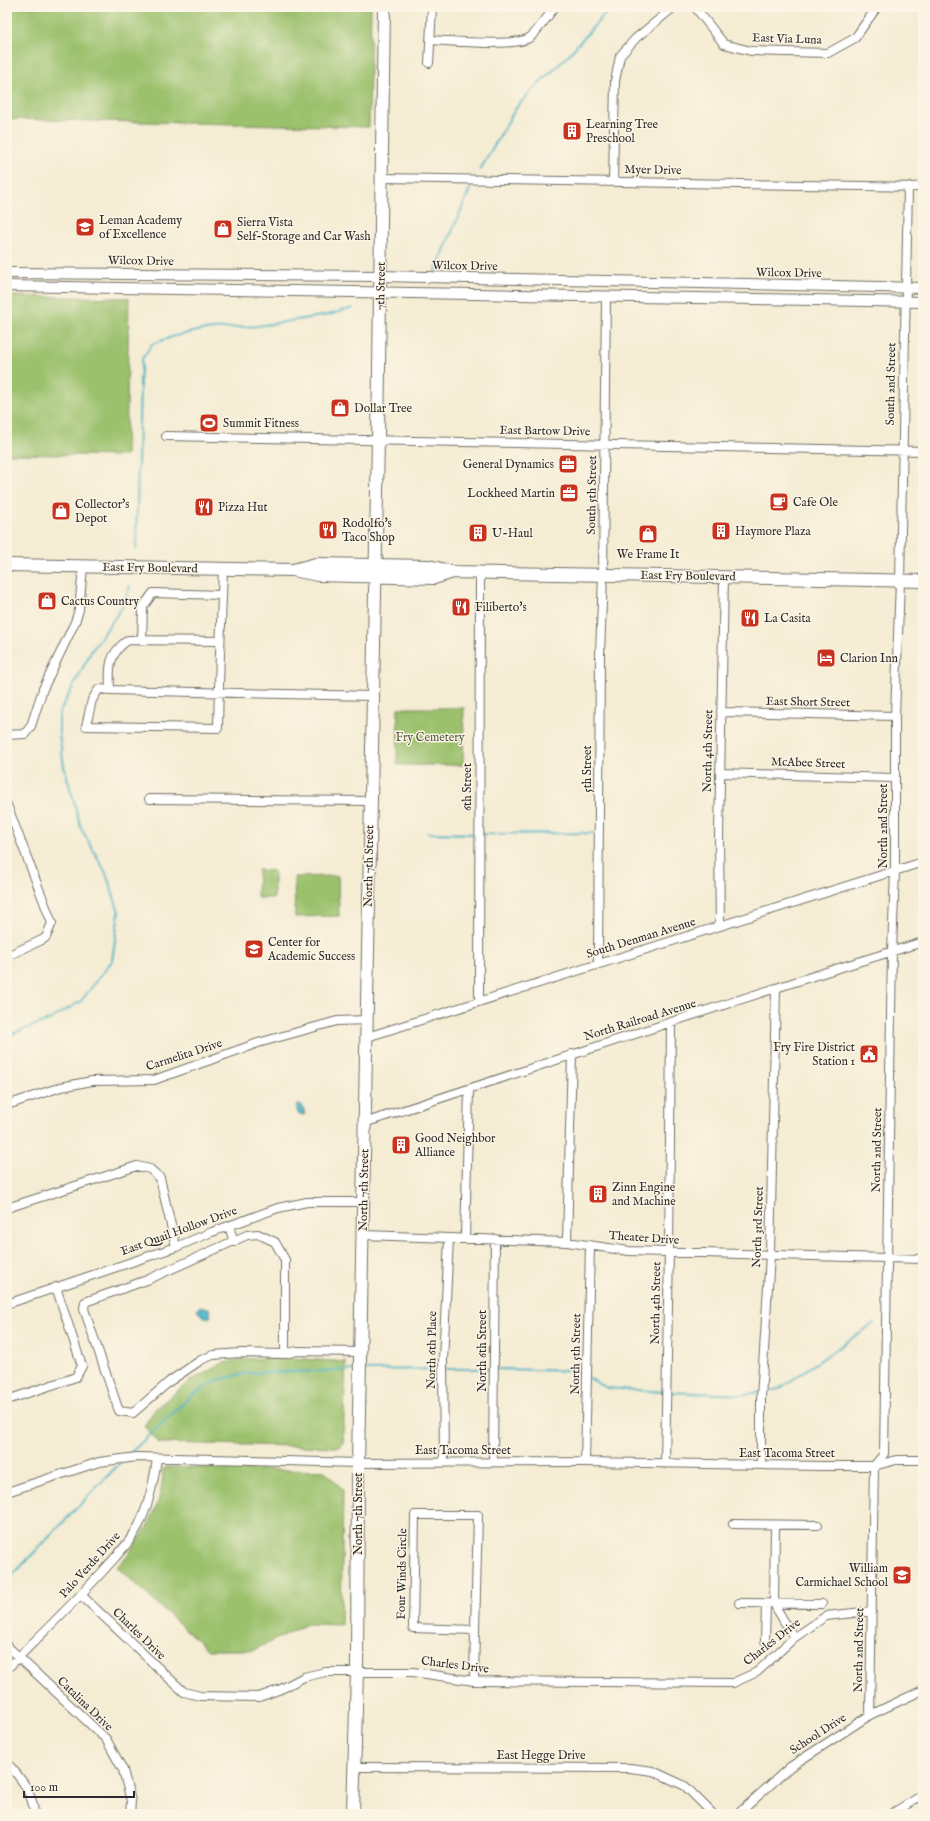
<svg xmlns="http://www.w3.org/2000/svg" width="930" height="1821" font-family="'IM FELL English',serif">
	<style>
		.green { fill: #9bc16d; stroke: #63764c }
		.water { fill: #47b2c5; stroke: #396e78 }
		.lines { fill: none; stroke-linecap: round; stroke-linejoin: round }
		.stream { stroke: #47b2c5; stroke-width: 2 }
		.minor-casing { stroke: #716f66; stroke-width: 10 }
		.tertiary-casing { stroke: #716f66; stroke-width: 12 }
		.secondary-casing { stroke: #716f66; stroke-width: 14 }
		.minor { stroke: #fff; stroke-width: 8 }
		.tertiary { stroke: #fff; stroke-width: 10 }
		.secondary { stroke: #fff; stroke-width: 12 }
		.labels { text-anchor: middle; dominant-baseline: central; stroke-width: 3; stroke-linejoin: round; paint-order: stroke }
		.street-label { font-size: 12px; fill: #2b2b2b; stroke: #fcf5e5 }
		.poi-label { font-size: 12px; fill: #2b2b2b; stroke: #fcf5e5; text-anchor: start }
		.park-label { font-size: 12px; fill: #4d583f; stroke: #fcf5e5 }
	</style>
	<rect width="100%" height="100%" fill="#fcf5e5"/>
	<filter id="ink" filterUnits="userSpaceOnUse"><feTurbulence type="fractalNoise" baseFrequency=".025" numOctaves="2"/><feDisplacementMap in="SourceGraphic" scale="8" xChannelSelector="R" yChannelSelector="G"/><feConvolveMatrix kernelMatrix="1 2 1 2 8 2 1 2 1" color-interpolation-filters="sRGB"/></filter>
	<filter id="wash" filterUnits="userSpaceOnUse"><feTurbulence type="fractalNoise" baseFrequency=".012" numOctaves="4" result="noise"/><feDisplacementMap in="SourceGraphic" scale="16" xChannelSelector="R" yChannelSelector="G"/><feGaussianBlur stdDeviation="0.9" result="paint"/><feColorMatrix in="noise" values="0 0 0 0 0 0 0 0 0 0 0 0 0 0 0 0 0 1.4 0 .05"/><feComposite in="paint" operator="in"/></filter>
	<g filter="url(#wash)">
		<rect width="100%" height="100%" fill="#f4ecd3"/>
		<path class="green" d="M7,7h364l-2,120 -362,-8z
			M7,296l122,2 -3,158 -119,-2z
			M398,708h66l-1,57h-66z
			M258,870l16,1v27h-17z
			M338,876l1,40 -44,1 -1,-40z
			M293,1358l53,4 -3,81 -3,4 -181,-4 -15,-17 12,-18 34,-27 33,-18 18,-4z
			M166,1467l159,4 18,19 -2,135 -34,-1 -53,26h-46l-91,-83c25,-28 46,-59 46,-98z"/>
		<path class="water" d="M298,1104l4,1 3,9 -1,1 -6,-1 -2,-7z
			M200,1306l9,2 2,8 -2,2 -7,-2 -5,-6z"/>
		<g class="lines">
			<path class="stream" d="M480,170l36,-62 16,-18 32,-30 47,-53
				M435,272l35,-83
				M136,549l4,-167 2,-23 10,-15 23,-8 27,-6 56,-4 70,-11 25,-7
				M428,833l49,1
				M481,834l116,-1
				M7,1036l44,-17 30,-18 31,-40 7,-49 -13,-39 -25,-45 -17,-62 -5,-32v-21l33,-63 31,-44 7,-20
				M445,1369h47
				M497,1369l81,2 7,5
				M365,1370l75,-1
				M589,1378l18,10 57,4
				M668,1392l75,3 16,-3
				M764,1392l15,-3 95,-66
				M128,1455l64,-60 26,-15 28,-7 110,-3
				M7,1581l113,-118"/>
		</g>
	</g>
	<g filter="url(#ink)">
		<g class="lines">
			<defs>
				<path id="minor" d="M695,7l29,37 27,7 77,2 27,-15 22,-31
					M430,40c20,1 85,7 99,-2 7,-4 20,-24 26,-31
					M429,63l3,-56
					M383,178l540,9
					M613,182l2,-101 5,-25 16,-18 38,-31
					M166,436l757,15
					M223,569c-2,53 -4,106 -5,159l-132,-2 6,-26 7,-11 11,1 263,6
					M142,641l1,-34 10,-14 69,2
					M110,690c-1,-23 -2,-36 18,-50l92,1
					M721,712l174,4
					M7,735l18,-1 6,-8 12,-37 32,-67 4,-12 4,-43
					M720,773l174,5
					M149,799l222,2
					M7,805l45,118 -6,14 -4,3 -35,16
					M720,926l-1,-91 5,-258
					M598,964l2,-310 3,-79 3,-279
					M479,1002l1,-430
					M367,1037l556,-175
					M7,1105l54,-18 31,-6 62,-1 104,-37 79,-22 30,-1
					M365,1121h5c184,-59 367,-123 553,-179
					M7,1208l130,-42 13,3 10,9 16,69
					M229,1226l5,16
					M363,1235l204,7 62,9 294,8
					M465,1238l4,-148
					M567,1242l5,-188
					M7,1304l169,-57 36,-15 66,-24 29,-6h57
					M285,1354v-94l-10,-18 -17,-8 -11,1 -100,45 -62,22 -1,7 35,102 14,2 37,-32 31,-21 12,-5 28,-2 44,1 12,-3 63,1
					M7,1400l69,-23 6,-11 -26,-79
					M444,1462l-1,-101 6,-123
					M493,1462l2,-223
					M585,1462l5,-216
					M665,1464l4,-212 2,-229
					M761,1465v-67l9,-143 6,-266
					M7,1492l92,-30 38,-5 221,6 227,-1 237,4h52l22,-6h27
					M415,1515h63l-3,115 -62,-2z
					M733,1524l85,1
					M775,1525l-1,79 20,34
					M81,1595l90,85 13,12 16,4 59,1 22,-8 23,-12 21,-5h88l61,9 259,2 24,-11 37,-34 32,-22 46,-5
					M739,1603l83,1
					M765,1641l1,-37
					M7,1646l99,93 17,31 8,31 -1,13
					M7,1669c32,-33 65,-64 96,-98 13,-15 27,-28 36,-46 10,-21 15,-43 18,-67
					M474,1681l1,-51
					M870,1715l4,-249 10,-12 8,-503 3,-80v-155l5,-135 8,-394
					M7,1763c14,15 26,30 27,51
					M354,1767l276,1 23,3 32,15 28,28
					M738,1814l52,-47 80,-52 53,-25
					M891,1814l32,-19"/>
				<path id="tertiary" d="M7,273l374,3 542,12
					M7,286l916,16"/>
				<path id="secondary" d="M7,565l286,5 25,5 116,3 19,-6
					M293,570l23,-6 113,2 24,6 470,9
					M353,1814l4,-142 1,-209 20,-1023 6,-433"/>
			</defs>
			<use href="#minor" class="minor-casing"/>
			<use href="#tertiary" class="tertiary-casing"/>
			<use href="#secondary" class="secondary-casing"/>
			<use href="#minor" class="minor"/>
			<use href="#tertiary" class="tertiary"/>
			<use href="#secondary" class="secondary"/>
		</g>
	</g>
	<defs>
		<symbol id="building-square" viewBox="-11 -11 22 22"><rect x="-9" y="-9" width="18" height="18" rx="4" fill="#c8321e" stroke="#fcf5e5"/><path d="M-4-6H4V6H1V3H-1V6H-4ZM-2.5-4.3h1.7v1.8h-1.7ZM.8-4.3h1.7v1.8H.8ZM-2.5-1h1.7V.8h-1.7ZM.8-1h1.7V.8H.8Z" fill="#fff"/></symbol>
		<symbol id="school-square" viewBox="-11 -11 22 22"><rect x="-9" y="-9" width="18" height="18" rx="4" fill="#c8321e" stroke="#fcf5e5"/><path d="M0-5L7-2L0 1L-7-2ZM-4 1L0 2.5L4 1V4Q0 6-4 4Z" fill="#fff"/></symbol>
		<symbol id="shop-square" viewBox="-11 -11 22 22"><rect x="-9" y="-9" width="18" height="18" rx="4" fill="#c8321e" stroke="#fcf5e5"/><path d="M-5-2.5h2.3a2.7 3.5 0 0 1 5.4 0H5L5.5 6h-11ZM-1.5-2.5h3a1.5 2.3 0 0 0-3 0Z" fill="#fff"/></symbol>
		<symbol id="stadium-square" viewBox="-11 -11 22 22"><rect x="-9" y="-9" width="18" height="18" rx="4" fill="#c8321e" stroke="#fcf5e5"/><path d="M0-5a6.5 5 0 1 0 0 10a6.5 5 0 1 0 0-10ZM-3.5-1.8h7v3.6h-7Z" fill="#fff"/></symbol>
		<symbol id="office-square" viewBox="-11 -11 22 22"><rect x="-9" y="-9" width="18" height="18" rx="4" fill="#c8321e" stroke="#fcf5e5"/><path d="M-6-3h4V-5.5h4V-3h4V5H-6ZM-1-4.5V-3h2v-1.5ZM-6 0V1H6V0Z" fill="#fff"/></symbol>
		<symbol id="cafe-square" viewBox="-11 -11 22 22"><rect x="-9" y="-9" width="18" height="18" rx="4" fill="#c8321e" stroke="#fcf5e5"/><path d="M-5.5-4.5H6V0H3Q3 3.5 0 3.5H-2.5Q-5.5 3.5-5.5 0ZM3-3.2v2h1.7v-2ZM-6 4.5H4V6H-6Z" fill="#fff"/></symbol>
		<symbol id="restaurant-square" viewBox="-11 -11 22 22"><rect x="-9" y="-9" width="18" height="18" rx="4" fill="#c8321e" stroke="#fcf5e5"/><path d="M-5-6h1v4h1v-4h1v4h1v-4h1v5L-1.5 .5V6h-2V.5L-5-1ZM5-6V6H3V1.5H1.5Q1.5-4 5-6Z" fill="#fff"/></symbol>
		<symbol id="hotel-square" viewBox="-11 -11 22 22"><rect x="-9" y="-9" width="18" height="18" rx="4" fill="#c8321e" stroke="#fcf5e5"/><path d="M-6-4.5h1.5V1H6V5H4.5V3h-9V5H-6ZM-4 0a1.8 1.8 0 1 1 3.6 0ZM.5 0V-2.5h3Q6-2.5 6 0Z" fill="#fff"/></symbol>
		<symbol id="civic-square" viewBox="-11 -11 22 22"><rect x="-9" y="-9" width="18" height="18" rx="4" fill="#c8321e" stroke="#fcf5e5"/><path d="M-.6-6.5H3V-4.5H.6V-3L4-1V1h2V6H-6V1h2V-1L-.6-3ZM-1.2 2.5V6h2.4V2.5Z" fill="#fff"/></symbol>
	</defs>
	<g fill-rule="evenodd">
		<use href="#building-square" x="561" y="120" width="22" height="22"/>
		<use href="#school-square" x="74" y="216" width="22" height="22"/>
		<use href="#shop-square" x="212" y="218" width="22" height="22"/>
		<use href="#shop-square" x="329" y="397" width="22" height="22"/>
		<use href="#stadium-square" x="198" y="412" width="22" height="22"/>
		<use href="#office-square" x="557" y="453" width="22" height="22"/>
		<use href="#office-square" x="558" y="482" width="22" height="22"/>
		<use href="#cafe-square" x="768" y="491" width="22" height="22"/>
		<use href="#restaurant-square" x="193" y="496" width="22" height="22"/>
		<use href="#shop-square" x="50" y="500" width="22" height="22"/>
		<use href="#restaurant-square" x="317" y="519" width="22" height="22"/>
		<use href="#building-square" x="710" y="520" width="22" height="22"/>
		<use href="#building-square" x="467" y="522" width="22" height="22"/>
		<use href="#shop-square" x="637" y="523" width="22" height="22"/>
		<use href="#shop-square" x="36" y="590" width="22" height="22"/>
		<use href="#restaurant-square" x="450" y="596" width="22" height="22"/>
		<use href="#restaurant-square" x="739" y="607" width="22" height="22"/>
		<use href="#hotel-square" x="815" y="647" width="22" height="22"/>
		<use href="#school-square" x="243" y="938" width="22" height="22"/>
		<use href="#civic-square" x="858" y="1043" width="22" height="22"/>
		<use href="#building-square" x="390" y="1134" width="22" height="22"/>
		<use href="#building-square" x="587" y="1183" width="22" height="22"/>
		<use href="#school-square" x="891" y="1564" width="22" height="22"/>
	</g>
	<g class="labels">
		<g class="street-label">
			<text transform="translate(787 39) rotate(2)">East Via Luna</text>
			<text transform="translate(653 170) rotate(1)">Myer Drive</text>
			<text transform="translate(141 261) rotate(1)">Wilcox Drive</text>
			<text transform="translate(465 266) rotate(1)">Wilcox Drive</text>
			<text transform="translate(789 273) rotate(1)">Wilcox Drive</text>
			<text transform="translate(381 286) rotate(-89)">7th Street</text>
			<text transform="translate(891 384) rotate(-89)">South 2nd Street</text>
			<text transform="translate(545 431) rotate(1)">East Bartow Drive</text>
			<text transform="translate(592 495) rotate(-89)">South 5th Street</text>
			<text transform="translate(150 568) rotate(1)">East Fry Boulevard</text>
			<text transform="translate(688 576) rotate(1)">East Fry Boulevard</text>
			<text transform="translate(808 702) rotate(1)">East Short Street</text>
			<text transform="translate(708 751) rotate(-89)">North 4th Street</text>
			<text transform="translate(808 763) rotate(2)">McAbee Street</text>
			<text transform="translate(587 769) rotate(-90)">5th Street</text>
			<text transform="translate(467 787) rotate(-90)">6th Street</text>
			<text transform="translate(883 826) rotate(-90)">North 2nd Street</text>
			<text transform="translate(369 866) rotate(-89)">North 7th Street</text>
			<text transform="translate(641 938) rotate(-17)">South Denman Avenue</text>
			<text transform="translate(640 1020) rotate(-17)">North Railroad Avenue</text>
			<text transform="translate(184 1055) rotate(-18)">Carmelita Drive</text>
			<text transform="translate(877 1150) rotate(-89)">North 2nd Street</text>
			<text transform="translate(364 1190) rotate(-89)">North 7th Street</text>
			<text transform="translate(758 1227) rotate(-88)">North 3rd Street</text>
			<text transform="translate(179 1231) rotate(-20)">East Quail Hollow Drive</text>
			<text transform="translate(644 1238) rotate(4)">Theater Drive</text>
			<text transform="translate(656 1303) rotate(-89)">North 4th Street</text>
			<text transform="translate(432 1350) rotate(-89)">North 6th Place</text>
			<text transform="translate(482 1351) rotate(-90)">North 6th Street</text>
			<text transform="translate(576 1354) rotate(-89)">North 5th Street</text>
			<text x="463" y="1450">East Tacoma Street</text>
			<text x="787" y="1453">East Tacoma Street</text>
			<text transform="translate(358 1514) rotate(-90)">North 7th Street</text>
			<text transform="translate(90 1565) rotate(-48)">Palo Verde Drive</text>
			<text transform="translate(402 1574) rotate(-89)">Four Winds Circle</text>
			<text transform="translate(139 1634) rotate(44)">Charles Drive</text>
			<text transform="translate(772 1642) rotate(-38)">Charles Drive</text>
			<text transform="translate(859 1650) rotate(-89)">North 2nd Street</text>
			<text transform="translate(455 1665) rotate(7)">Charles Drive</text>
			<text transform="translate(85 1704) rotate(44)">Catalina Drive</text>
			<text transform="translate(818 1734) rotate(-33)">School Drive</text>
			<text x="541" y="1755">East Hegge Drive</text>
		</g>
		<g class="poi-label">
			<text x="586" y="124">Learning Tree<tspan x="586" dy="14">Preschool</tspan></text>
			<text x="99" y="220">Leman Academy<tspan x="99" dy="14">of Excellence</tspan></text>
			<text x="237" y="222">Sierra Vista<tspan x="237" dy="14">Self-Storage and Car Wash</tspan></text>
			<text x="354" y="408">Dollar Tree</text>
			<text x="223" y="423">Summit Fitness</text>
			<text x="554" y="464" text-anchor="end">General Dynamics</text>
			<text x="555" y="493" text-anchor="end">Lockheed Martin</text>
			<text x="793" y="502">Cafe Ole</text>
			<text x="75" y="504">Collector's<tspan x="75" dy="14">Depot</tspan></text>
			<text x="218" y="507">Pizza Hut</text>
			<text x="342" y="523">Rodolfo's<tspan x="342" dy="14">Taco Shop</tspan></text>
			<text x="735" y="531">Haymore Plaza</text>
			<text x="492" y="533">U-Haul</text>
			<text x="648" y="554" text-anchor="middle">We Frame It</text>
			<text x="61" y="601">Cactus Country</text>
			<text x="475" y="607">Filiberto's</text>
			<text x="764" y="618">La Casita</text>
			<text x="840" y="658">Clarion Inn</text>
			<text x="268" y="942">Center for<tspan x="268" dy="14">Academic Success</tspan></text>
			<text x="855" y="1047" text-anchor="end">Fry Fire District<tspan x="855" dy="14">Station 1</tspan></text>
			<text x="415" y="1138">Good Neighbor<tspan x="415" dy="14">Alliance</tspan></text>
			<text x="612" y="1187">Zinn Engine<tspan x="612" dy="14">and Machine</tspan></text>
			<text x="888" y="1568" text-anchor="end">William<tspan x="888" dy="14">Carmichael School</tspan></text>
		</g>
		<g class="park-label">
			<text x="430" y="737">Fry Cemetery</text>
		</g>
	</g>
	<rect width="930" height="1821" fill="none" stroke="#fcf5e5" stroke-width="24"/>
	<path d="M24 1791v6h110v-6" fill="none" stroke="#2b2b2b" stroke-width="2"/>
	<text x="30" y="1791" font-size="12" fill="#2b2b2b" stroke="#fcf5e5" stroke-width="3" paint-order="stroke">100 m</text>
</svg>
